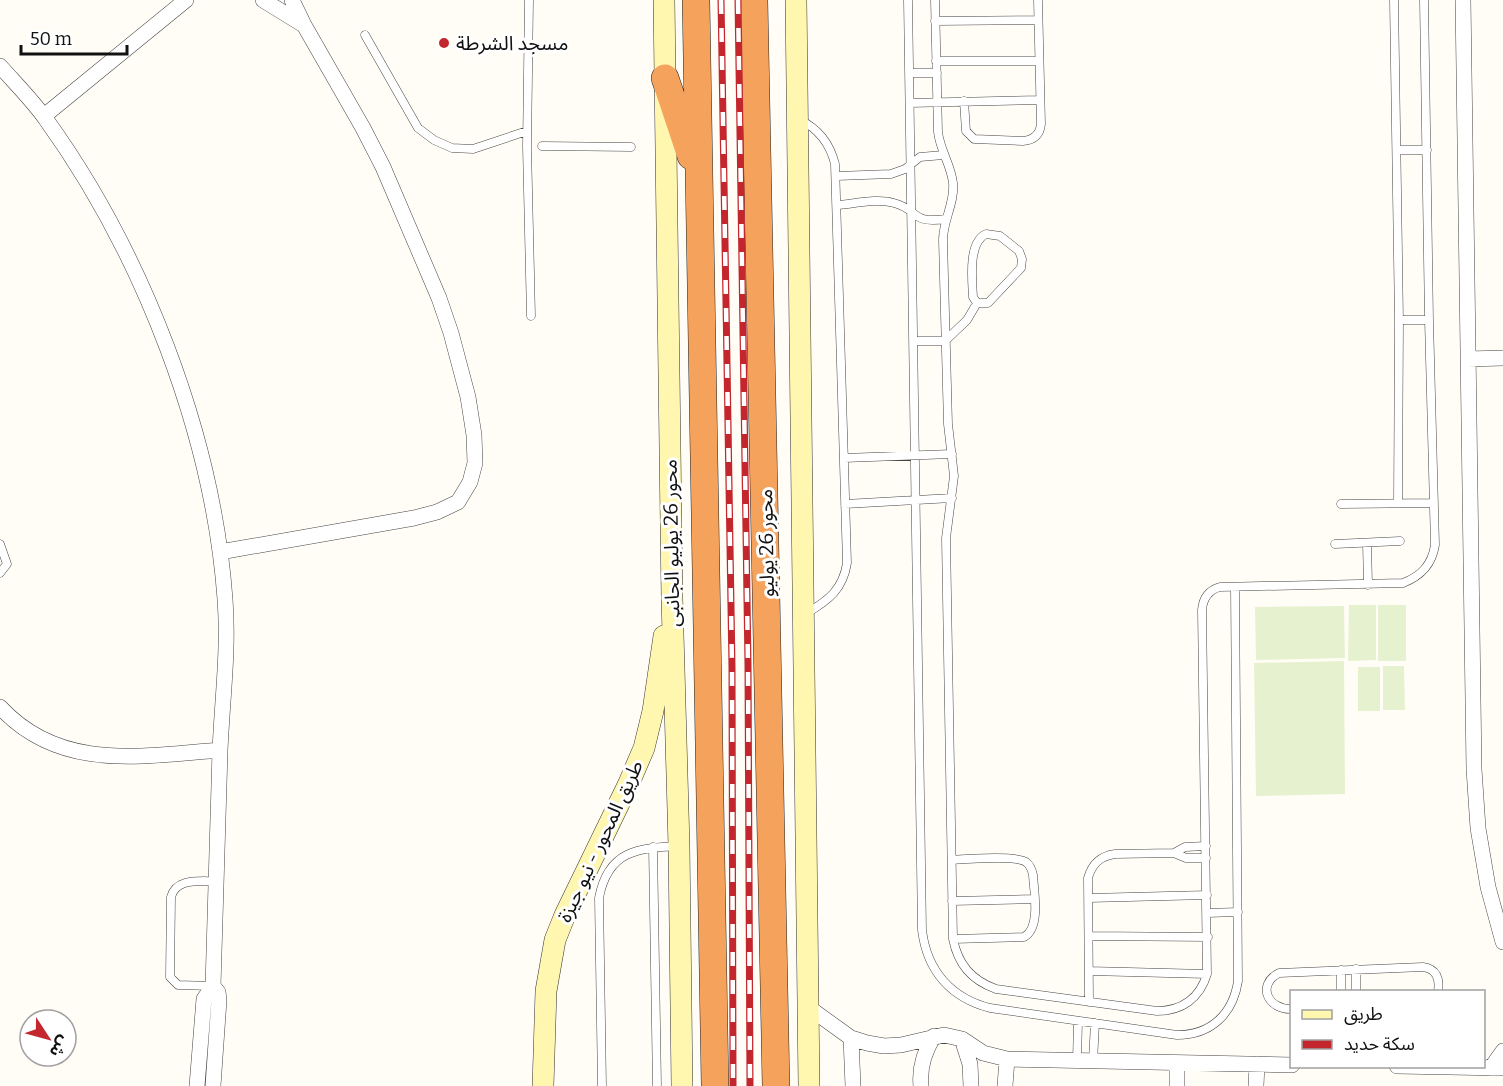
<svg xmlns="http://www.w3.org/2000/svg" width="1503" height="1086" font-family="Bitter,'Noto Sans Arabic',serif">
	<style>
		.pitch { fill: #e6f2cf }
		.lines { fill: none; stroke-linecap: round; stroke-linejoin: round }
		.lane-casing { stroke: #444; stroke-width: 9 }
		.street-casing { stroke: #444; stroke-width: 16 }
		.secondary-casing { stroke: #333; stroke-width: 22 }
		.highway-casing { stroke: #222; stroke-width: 28 }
		.lane { stroke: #fff; stroke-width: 8 }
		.street { stroke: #fff; stroke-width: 15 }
		.secondary { stroke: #fff6b0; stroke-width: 21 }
		.highway { stroke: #f5a25d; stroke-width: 27 }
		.rail-casing { stroke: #c4262e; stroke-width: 7 }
		.rail { stroke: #fff; stroke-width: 4.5; stroke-dasharray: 14; stroke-linecap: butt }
		.poi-dot { fill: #c4262e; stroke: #fff; stroke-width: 2 }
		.labels { text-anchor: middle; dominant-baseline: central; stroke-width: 6; stroke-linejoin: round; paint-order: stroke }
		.poi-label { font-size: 20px; fill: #111; stroke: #fff; text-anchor: start }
		.street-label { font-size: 20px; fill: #111; stroke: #fff }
	</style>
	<rect width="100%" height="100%" fill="#fffdf5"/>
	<path class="pitch" d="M1349,605h27v55l-28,1z
		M1378,605h28v56h-28z
		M1344,606l1,52 -89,2 -1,-53z
		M1344,661l1,133 -89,2 -2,-133z
		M1383,666h21l1,44h-22z
		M1358,667h22v44h-22z"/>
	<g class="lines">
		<defs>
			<path id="lane" d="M529,0l-2,147 4,169
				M908,0l14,930c5,41 29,68 68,78l187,27c34,0 56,-21 61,-54l-3,-394
				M935,0l3,132c2,18 13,33 15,51 2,20 -10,37 -10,57l5,184 6,52 -8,62 7,401c5,25 18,41 43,50l161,22c25,0 43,-13 50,-37l-5,-364c1,-12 7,-20 18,-23l183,-4c18,-7 29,-18 32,-38l-6,-225 -5,-320
				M1394,0l5,320 -1,183
				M935,21l103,-1
				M365,35l53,93 16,12 18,8 21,1 54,-18
				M936,61h103
				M909,73h28
				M964,101l2,30 8,8 49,2c11,-1 17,-7 18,-17l-3,-124
				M910,103l130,-3
				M800,120c19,9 30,24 35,44l12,399c-4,26 -18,37 -40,50
				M542,146l89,1
				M1397,150h30
				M837,176l54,-2 14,-5 15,-12 23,-2
				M837,205c17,-1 40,-7 57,-2 26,7 16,21 52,16
				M986,234l14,2 19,15 3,8 -1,9 -33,35h-11l-4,-6c-1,-18 -5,-55 13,-63z
				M1399,320h30
				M914,341h31l22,-21 10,-17
				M844,458l108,-4
				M845,504l107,-6
				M1341,504l93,-1
				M1367,543l1,42
				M0,544l7,20 -7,9
				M1335,544l65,-3
				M653,847l4,239
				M1174,853l11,-6 21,-1
				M952,860c14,-1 64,-5 74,2 4,3 6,8 7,13 1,17 8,53 -9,62l-71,2
				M1089,898l118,-3
				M952,901l82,-2
				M1207,913l31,-1
				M1089,936l119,1
				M1356,969v23
				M1341,970v22
				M1089,971l118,3
				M213,986l-35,-1 -8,-8 1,-80c5,-20 30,-15 46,-16
				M1089,1002l-1,-124c4,-14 12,-22 27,-24l59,-1 12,5h20
				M1292,1009c-24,1 -36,-24 -13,-36l144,-6c14,2 17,12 15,25
				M1077,1061l1,-40
				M1093,1061l2,-38
				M602,1086l-3,-188c9,-48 39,-50 80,-52"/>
			<path id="street" d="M263,0l39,24
				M1463,0l11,769 4,59 10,59 15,55
				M0,66c15,17 32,34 45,52 97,134 168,316 180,481 4,51 -3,102 -5,152 -3,78 -4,157 -7,235l-9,13 -7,87
				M44,116l142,-116
				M1468,359l35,-1
				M220,552l194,-34 23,-6 21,-10 12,-20 5,-19 -1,-28 -6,-38 -17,-64 -12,-35 -56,-131 -20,-39 -59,-103 -12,-25
				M0,707c60,65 141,49 220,43
				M213,986l5,6 1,8 -6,86
				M808,1007l43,31 16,5 17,3 17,-1 43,-10 18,4 21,14 24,6 285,6
				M851,1038l2,48
				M962,1039l8,25 1,22
				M1397,1066l106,2
				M1491,1068l12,-17
				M921,1086c-2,-19 3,-34 13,-50
				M1005,1086l2,-27
				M1177,1086v-23
				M1256,1086l1,-22"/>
			<path id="secondary" d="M664,0l8,598 7,248 3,240
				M796,0l13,1086
				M543,1086l3,-95 9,-51 10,-25 64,-132 15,-35 9,-37 11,-75"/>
			<path id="highway" d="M696,0l19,1086
				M754,0l22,1086
				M665,78l26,78"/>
		</defs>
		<use href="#lane" class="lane-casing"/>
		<use href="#street" class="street-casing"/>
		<use href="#secondary" class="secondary-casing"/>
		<use href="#highway" class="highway-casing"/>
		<use href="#lane" class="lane"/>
		<use href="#street" class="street"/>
		<use href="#secondary" class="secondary"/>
		<use href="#highway" class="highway"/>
		<defs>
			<path id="rail" d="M721,0l11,667 1,419
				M738,0l10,665 2,421"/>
		</defs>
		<use href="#rail" class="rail-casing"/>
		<use href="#rail" class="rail"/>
	</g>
	<circle class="poi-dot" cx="444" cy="43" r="6"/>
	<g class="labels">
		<g class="poi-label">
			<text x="456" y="43">مسجد الشرطة</text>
		</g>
		<g class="street-label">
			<text transform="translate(671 543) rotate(-91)">محور 26 يوليو الجانبى</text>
			<text transform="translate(766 543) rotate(-91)">محور 26 يوليو</text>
			<text transform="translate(600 841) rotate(-65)">طريق المحور - نيو جيزة</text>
		</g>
	</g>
	<rect x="1290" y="990" width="195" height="78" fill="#ffffff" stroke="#a0a0a0" stroke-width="1.5"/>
	<rect x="1302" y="1010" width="30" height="9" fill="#fff6b0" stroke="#a0a0a0" stroke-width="1.5"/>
	<text x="1344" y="1020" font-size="18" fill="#111111">طريق</text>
	<rect x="1302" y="1040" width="30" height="9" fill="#c4262e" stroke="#a0a0a0" stroke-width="1.5"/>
	<text x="1344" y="1050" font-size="18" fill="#111111">سكة حديد</text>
	<g transform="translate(48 1038) rotate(126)"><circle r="28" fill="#ffffff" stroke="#a0a0a0" stroke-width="1.5"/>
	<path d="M0-4.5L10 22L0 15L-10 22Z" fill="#c4262e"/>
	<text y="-9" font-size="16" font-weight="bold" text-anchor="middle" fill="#111111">ش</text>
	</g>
	<path d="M21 45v9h106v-9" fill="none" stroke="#111111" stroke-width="3"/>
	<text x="30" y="45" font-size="18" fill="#111111" stroke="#ffffff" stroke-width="4.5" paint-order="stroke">50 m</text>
</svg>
